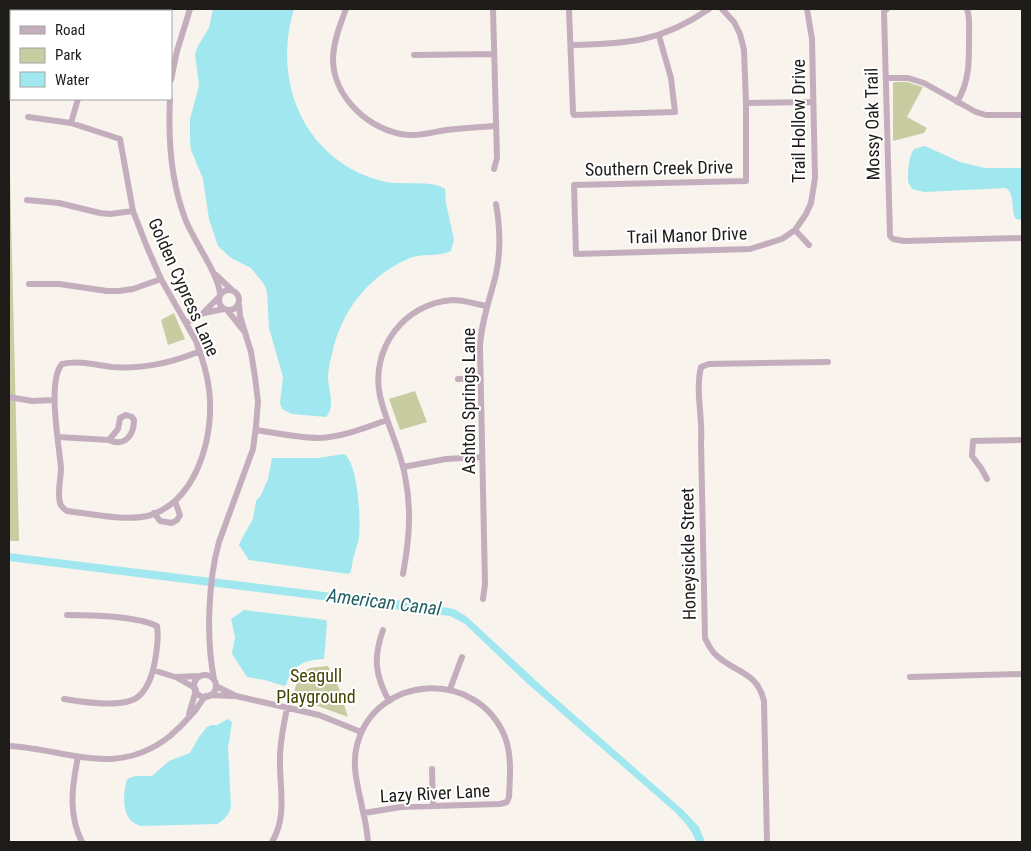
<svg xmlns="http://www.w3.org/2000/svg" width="1031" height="851" font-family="'Roboto Condensed',sans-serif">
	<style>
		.green { fill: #c8cda1 }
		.water { fill: #a0e7ef }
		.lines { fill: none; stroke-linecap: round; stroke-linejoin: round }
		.minor { stroke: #c4aebd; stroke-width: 6 }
		.labels { text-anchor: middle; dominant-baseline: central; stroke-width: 4; stroke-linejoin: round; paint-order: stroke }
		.street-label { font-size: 18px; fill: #1d1c19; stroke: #fff }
		.park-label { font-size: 18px; fill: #424504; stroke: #fff }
		.water-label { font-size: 19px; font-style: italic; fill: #235e64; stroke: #fff }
	</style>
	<rect width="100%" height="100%" fill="#f8f3ed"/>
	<path class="green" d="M895,82h12l16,5 -16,30 20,11 -3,5 -31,8v-58z
		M9,133l10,408h-10z
		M174,313l11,26 -17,6 -7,-25z
		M415,391l12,31 -27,8 -11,-31z
		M328,666l11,22 9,29 -55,-20 5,-20 11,-9z"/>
	<path class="water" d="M213,9h81c-23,74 12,155 92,173 17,3 47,-2 59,7l1,14 8,37 -3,11c-12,6 -28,2 -41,7 -41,17 -69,53 -78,96 -2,8 -4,15 -4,23 0,13 8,29 -2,40l-34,-3 -10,-5 -2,-6 3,-26 -14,-49 -2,-36 -3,-8 -13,-16 -20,-10 -13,-12 -9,-27 -6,-40 -12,-29 -1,-9v-22l9,-33 -4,-32 3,-8 11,-18z
		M925,146l35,16 25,6h37v52l-6,-1c-6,-9 0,-23 -10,-31l-82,4 -12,-3 -4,-7c0,-10 0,-24 6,-33z
		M344,454c14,8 17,67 15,83 0,5 -3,10 -4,15 -2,6 -3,13 -4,19l-2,3 -100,-14 -10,-15 1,-3 13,-23 3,-18 5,-6 7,-16 4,-21h46z
		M9,553l363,45h10l61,9 11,2 12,7 79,73 139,122 15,16 6,15h-9c-4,-13 -12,-20 -21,-30l-146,-127 -64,-61 -15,-8 -441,-55z
		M244,610l82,10 1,3 -3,36c-20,1 -32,6 -38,26l-2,1 -19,-6 -18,-3 -15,-23 3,-17 -4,-18z
		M228,719l4,3 -4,26 3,59c-2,8 -7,13 -14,17l-77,2c-20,-7 -17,-31 -13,-47l8,-3h17l17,-15 21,-8 9,-16 8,-10 4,-2h6z"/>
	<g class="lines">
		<path class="minor" d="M57,9l12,2
			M346,9c-6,16 -12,31 -13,48 -1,40 37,75 76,78 12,1 25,-3 37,-5 17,-2 33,-3 50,-4
			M493,9l4,149 -3,11
			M569,9l4,103 1,3 101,-3 -4,-34 -12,-42
			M722,9l12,13 6,12 4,16 2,53v78l-172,4 2,69 174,-5 32,-10 13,-9 11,-16 5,-11 4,-25 -3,-139 -5,-30
			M887,9l-3,3 6,224 3,3 11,2 118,-3
			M82,11v-2
			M159,11l1,-2
			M571,45c56,-1 90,-3 138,-36
			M414,55l80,-1
			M9,61h2
			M886,78h22l16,5 52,29 10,3h36
			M171,80l6,-29 13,-42
			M170,99c-2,40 1,84 16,122 8,20 33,54 34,73
			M957,102c13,-21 12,-42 12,-66 0,-9 1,-19 -2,-27
			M746,103l67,-1
			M28,117l43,6 49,16 13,72 14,36 14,32 35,62c6,16 11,31 13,48 6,45 -11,110 -58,126 -24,7 -59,-1 -84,-4 -3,-2 -6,-4 -7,-8 -3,-11 1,-24 1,-35 -2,-24 -14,-87 1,-104 17,-4 34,1 50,3 30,2 60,-4 88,-16
			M71,123l7,-24
			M27,200l32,3 41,10 10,1 23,-3
			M795,230l14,15
			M216,275l16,15
			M29,284h30l48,7h12l14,-2 28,-10
			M219 300a10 10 0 1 1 20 0a10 10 0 1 1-20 0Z
			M227,310l17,21
			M204,312l15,-15
			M186,323l18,-10 20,-4
			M458,379l22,-1
			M9,397l23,4 22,-1
			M126,415l6,2 2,3c0,16 -10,27 -25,20l9,-11 2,-11z
			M256,430c20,3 42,8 63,8 23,-1 46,-10 68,-18
			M58,437l51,3
			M403,467l43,-8 36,-2
			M987,479l-6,-11 -9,-12 1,-15 49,-1
			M154,513l6,8 12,2 5,-3 3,-5 -5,-14
			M403,574c6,-33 9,-64 2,-98 -5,-28 -19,-53 -25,-80 -10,-47 24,-93 73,-96 11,0 22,4 34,6
			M483,599l2,-15 -5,-237c1,-25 10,-48 16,-73 5,-23 4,-47 0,-70
			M383,630c-10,28 -8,45 6,71
			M153,670l22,7 25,-1
			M194 686a11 11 0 1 1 22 0a11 11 0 1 1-22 0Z
			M176,677l19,11
			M910,677l112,-3
			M214,679c-8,-40 -6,-98 5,-137l34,-93 3,-23 2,-24 -3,-25 -4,-25 -11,-36 -1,-11
			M216,686l20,10 83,19 42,17
			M450,689l12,-32
			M210,695l22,1
			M64,699c18,3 61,10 75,-3 9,-8 14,-24 16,-35 2,-12 4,-23 2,-35 -21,-10 -67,-11 -90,-11
			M189,714l7,-24
			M9,746c59,3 107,33 161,-10 8,-7 15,-14 22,-22 5,-5 8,-12 14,-18
			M78,757c-6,29 -10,58 4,85
			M432,769l1,37
			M364,813l37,-6 99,-3 7,-2 2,-5c1,-21 3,-41 -4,-60 -28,-69 -130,-63 -148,8 -6,23 2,44 6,67 3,10 4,20 5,30
			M272,842c16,-27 7,-55 8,-84 0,-17 4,-34 7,-50
			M767,842l-3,-141c-7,-30 -29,-28 -48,-46 -5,-4 -8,-11 -11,-17l-4,-196c2,-25 -6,-51 0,-75l8,-3 119,-2"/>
	</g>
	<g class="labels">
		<g class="street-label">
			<text transform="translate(798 121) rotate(-90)">Trail Hollow Drive</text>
			<text transform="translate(872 124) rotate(-91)">Mossy Oak Trail</text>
			<text transform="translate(659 168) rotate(-1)">Southern Creek Drive</text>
			<text transform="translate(687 235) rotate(-2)">Trail Manor Drive</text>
			<text transform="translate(184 287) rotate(66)">Golden Cypress Lane</text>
			<text transform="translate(468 401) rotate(-90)">Ashton Springs Lane</text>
			<text transform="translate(688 554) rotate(-91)">Honeysickle Street</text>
			<text transform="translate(435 793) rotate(-3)">Lazy River Lane</text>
		</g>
		<g class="park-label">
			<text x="316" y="675">Seagull<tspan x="316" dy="21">Playground</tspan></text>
		</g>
		<g class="water-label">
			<text transform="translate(384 602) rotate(7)">American Canal</text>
		</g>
	</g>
	<rect width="1031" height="851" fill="none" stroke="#1d1c19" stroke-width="20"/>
	<rect x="10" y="10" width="162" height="90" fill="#ffffff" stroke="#a5a4a3"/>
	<rect x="20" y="26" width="25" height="8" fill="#c4aebd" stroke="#a5a4a3"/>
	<text x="55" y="35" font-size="15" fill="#1d1c19">Road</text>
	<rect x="20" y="48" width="25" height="15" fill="#c8cda1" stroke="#a5a4a3"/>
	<text x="55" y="60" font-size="15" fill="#1d1c19">Park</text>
	<rect x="20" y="72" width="25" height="15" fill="#a0e7ef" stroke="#a5a4a3"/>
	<text x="55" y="85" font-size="15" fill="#1d1c19">Water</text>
</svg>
